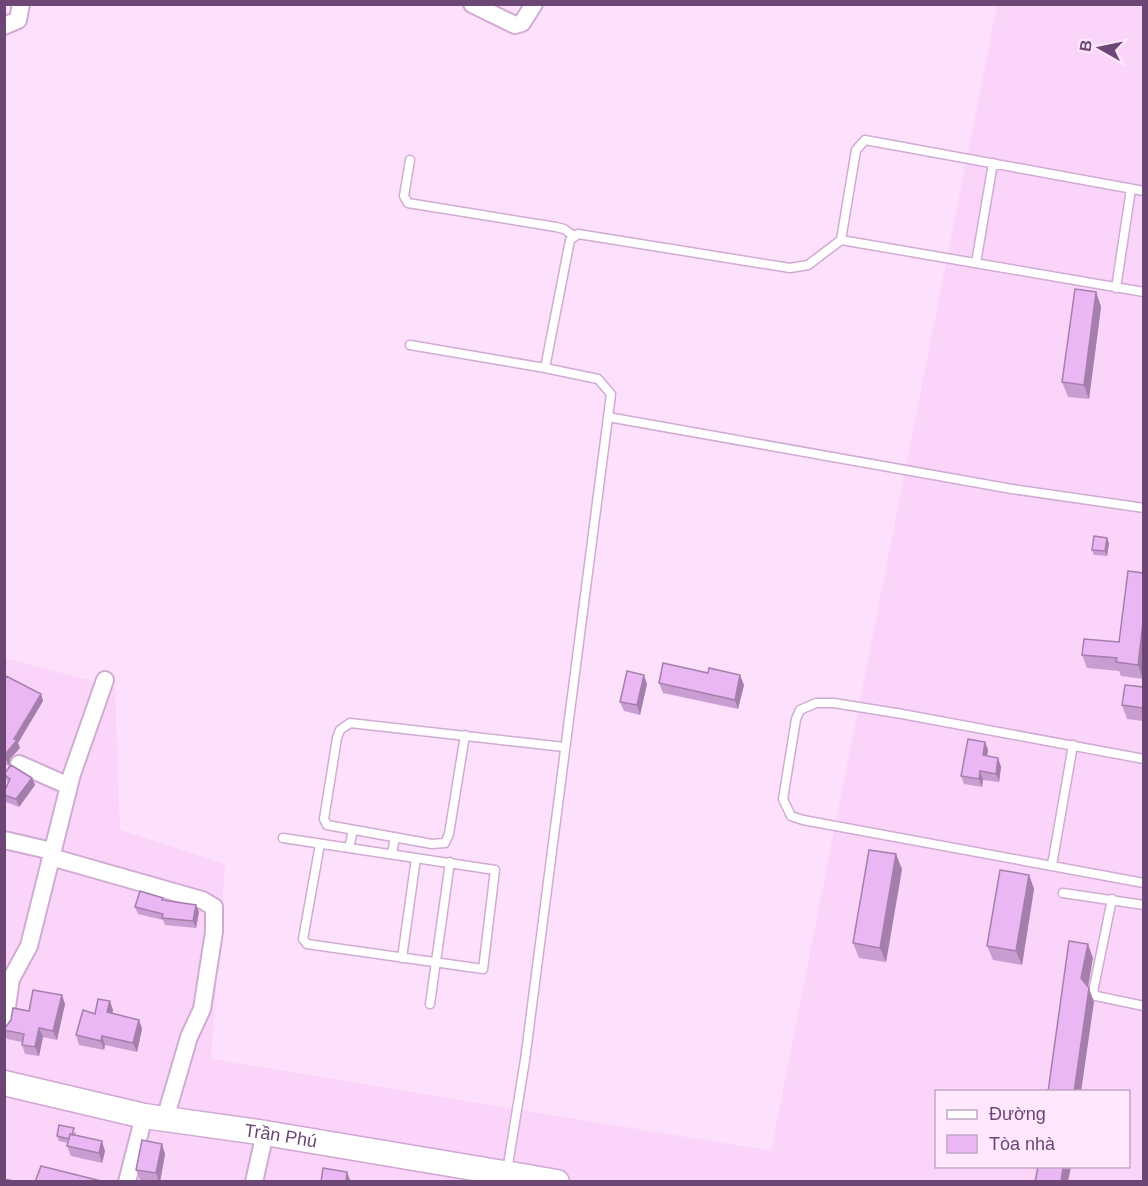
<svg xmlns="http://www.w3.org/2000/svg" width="1148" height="1186" font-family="Helvetica,sans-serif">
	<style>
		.residential { fill: #fad4f9; fill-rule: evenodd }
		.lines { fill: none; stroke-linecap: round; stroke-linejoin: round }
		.lane-casing { stroke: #d0abd3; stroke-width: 11 }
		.street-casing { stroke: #d0abd3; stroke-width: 20 }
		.secondary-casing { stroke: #d0a6d4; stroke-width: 27 }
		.lane { stroke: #fff; stroke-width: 8 }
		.street { stroke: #fff; stroke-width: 16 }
		.secondary { stroke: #fff; stroke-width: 24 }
		.wall { fill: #ca9dd2 }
		.shaded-wall { fill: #a47fab }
		.building { fill: #ebb6f4; stroke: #a47fab; stroke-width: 1.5 }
		.labels { text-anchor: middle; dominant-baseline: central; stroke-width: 5; stroke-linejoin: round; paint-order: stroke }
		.street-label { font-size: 18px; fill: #6c4675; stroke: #ffe7fd }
	</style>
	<rect width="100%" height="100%" fill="#fde0fb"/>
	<path class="residential" d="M997,5h146v1176h-1138l-1,-523 111,29 5,143 105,34 -14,195 560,92zM936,1092h192v74h-192z"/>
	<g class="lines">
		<defs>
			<path id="lane" d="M410,160l-6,36 4,7 148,24 8,2 10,7
				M841,240l303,52
				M976,263l17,-100
				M1116,288l15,-99
				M410,345l135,23
				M608,417l404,72 132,19
				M465,735l-16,99 -4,9 -13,1 -105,-19 -3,-6 13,-81 3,-8 10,-7 214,24
				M1144,759l-242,-45 -68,-11h-18l-16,7 -4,9 -13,80 8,17 12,4 341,63
				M283,838l66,10 4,-18
				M320,844l-17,95 4,5 176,25 12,-99 -146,-22
				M392,854l3,-17
				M1052,865l21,-120
				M1063,893l81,12
				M1112,899l-19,93 3,4 48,10
				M402,958l14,-100
				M430,1004l20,-142
				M507,1171l18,-111 86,-666 -13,-15 -53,-11 25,-128 8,-6 212,34 18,-3 33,-25 15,-90 9,-10 279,51"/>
			<path id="street" d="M472,4l43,21 7,-2 12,-19
				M4,26l14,-6 3,-16
				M19,764l50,22
				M4,840l48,11
				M51,857l151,43 12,7v25l-12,77 -13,28 -24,82
				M4,1027l7,-48 18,-33 43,-172 33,-94
				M127,1182l17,-66
				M254,1182l11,-49"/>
			<g id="secondary">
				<path id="s1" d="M4,1083l140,33 121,17 292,49"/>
			</g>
		</defs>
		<use href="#lane" class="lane-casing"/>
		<use href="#street" class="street-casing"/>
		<use href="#secondary" class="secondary-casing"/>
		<use href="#lane" class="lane"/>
		<use href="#street" class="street"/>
		<use href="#secondary" class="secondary"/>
	</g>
	<path class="wall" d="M1096,292l5,15 -12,92 -21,-2 -6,-15z
		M1109,543l-2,13 -13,-1 -2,-5z
		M1128,571l15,108 -22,-3 -2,-5 -32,-3 -5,-13 37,-13z
		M708,673l36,12 -6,24 -75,-16 -4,-10z
		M4,680l37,14 2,7 -25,42 2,5 -10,11 -1,7 -5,-3z
		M647,684l-7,31 -16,-4 -4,-9z
		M1143,687v34l-16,-2 -5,-14z
		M985,742l3,8 -1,6 11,2 3,9 -2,15 -16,-2 -1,7 -18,-3 -3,-8z
		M4,774l28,4 3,7 -16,22 -13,-5 -2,-4v-6l4,-9z
		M902,869l-16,93 -27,-4 -6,-15z
		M1029,875l5,14 -12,76 -29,-5 -6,-14z
		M164,900l32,5 3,7 -3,16 -31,-3 -2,-5 -25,-6 -3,-7z
		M65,1004l-8,36 -14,-3 -4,19 -14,-2 -3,-9v-3l-15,-3 -3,-6v-4l25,-18z
		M113,1010l-1,4 27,6 3,9 -5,23 -32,-7 -1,5 -25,-5 -3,-10 19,-21z
		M76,1132l-1,3 30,16 -3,12 -31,-7 -4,-10 1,-3 -9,-2 -2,-5z
		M165,1154l-5,28h-10l-10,-2 -4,-10z"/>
	<path class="shaded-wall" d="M1096,292l5,15 -12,92 -5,-14z
		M1107,538l2,5 -2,13 -2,-5z
		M1143,622v57l-5,-14z
		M644,675l3,9 -7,31 -3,-10z
		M740,675l4,10 -6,24 -3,-9z
		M41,694l2,7 -25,42 2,5 -10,11 -1,7 -3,-8 1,-6 7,-13z
		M985,742l3,8 -2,14 -3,-9z
		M998,758l3,9 -2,15 -3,-8z
		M980,771l3,9 -1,7 -3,-8z
		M32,778l3,7 -16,22 -3,-8z
		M896,854l6,15 -16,93 -6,-14z
		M1029,875l5,14 -12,76 -6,-14z
		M196,905l3,7 -3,16 -3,-7z
		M1088,944l5,14 -6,35 -6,-15z
		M1089,988l5,14 -13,90h-7z
		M62,995l3,9 -8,36 -4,-9z
		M110,1001l3,9 -3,12 -3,-10z
		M139,1020l3,9 -5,23 -4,-9z
		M39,1028l4,9 -4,19 -4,-9z
		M102,1036l3,9 -1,5 -3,-9z
		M102,1141l3,10 -3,12 -3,-10z
		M162,1144l3,10 -5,28h-1l-3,-9z
		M1063,1167h8l-3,15h-7z
		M347,1172l4,10h-5z"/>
	<path class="building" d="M1075,289l21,3 -12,93 -22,-3z
		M1094,536l13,2 -2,13 -13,-1z
		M1128,571l15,2v49l-5,43 -22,-3 1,-4 -35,-3 2,-16 35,3z
		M663,663l45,10 1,-5 31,7 -5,25 -76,-17z
		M627,671l17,4 -7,30 -17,-3z
		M6,676l35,18 -27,45 3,1 -10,12 -1,6h-2v-78z
		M1125,685l18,2v21l-21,-3z
		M968,739l17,3 -2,13 15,3 -2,16 -16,-3 -1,8 -18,-3z
		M11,765l21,13 -16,21 -12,-4v-3l6,-13 -6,-5z
		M869,850l27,4 -16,94 -27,-5z
		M1000,870l29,5 -13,76 -29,-5z
		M140,891l23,7 -1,2 34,5 -3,16 -31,-3 1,-4 -28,-7z
		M1069,941l19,3 -7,34 8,10 -15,104h-26z
		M33,990l29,5 -9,36 -14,-3 -4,19 -13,-2 2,-11 -20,-4v-1l7,-9 2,-12 16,3z
		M98,999l12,2 -3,11 32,8 -6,23 -31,-7 -1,5 -25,-6 7,-25 12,4z
		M59,1125l15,3 -2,7 -2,-1 -1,5 -12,-3z
		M70,1134l32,7 -3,12 -32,-7z
		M142,1140l20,4 -6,29 -20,-3z
		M41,1166l64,16h-70z
		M1038,1167h25l-2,15h-26z
		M323,1168l24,4 -1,10h-25z
		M4,1179l15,3h-15z"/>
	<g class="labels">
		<g class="street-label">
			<text stroke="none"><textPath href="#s1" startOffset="282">Trần Phú</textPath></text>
		</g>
	</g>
	<rect width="1148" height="1186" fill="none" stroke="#6c4675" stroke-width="12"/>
	<rect x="935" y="1090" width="195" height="78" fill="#ffe7fd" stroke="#c4a7c7" stroke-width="1.5"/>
	<rect x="947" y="1110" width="30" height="9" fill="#ffffff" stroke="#c4a7c7" stroke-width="1.5"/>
	<text x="989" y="1120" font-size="18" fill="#6c4675">Đường</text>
	<rect x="947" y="1135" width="30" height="18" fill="#ebb6f4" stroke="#c4a7c7" stroke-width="1.5"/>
	<text x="989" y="1150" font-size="18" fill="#6c4675">Tòa nhà</text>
	<g transform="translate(1100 48) rotate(279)" stroke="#ffe7fd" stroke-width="4.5" paint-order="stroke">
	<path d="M0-4.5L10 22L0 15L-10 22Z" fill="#6c4675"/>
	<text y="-9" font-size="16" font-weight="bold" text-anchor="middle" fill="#6c4675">B</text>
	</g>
</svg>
